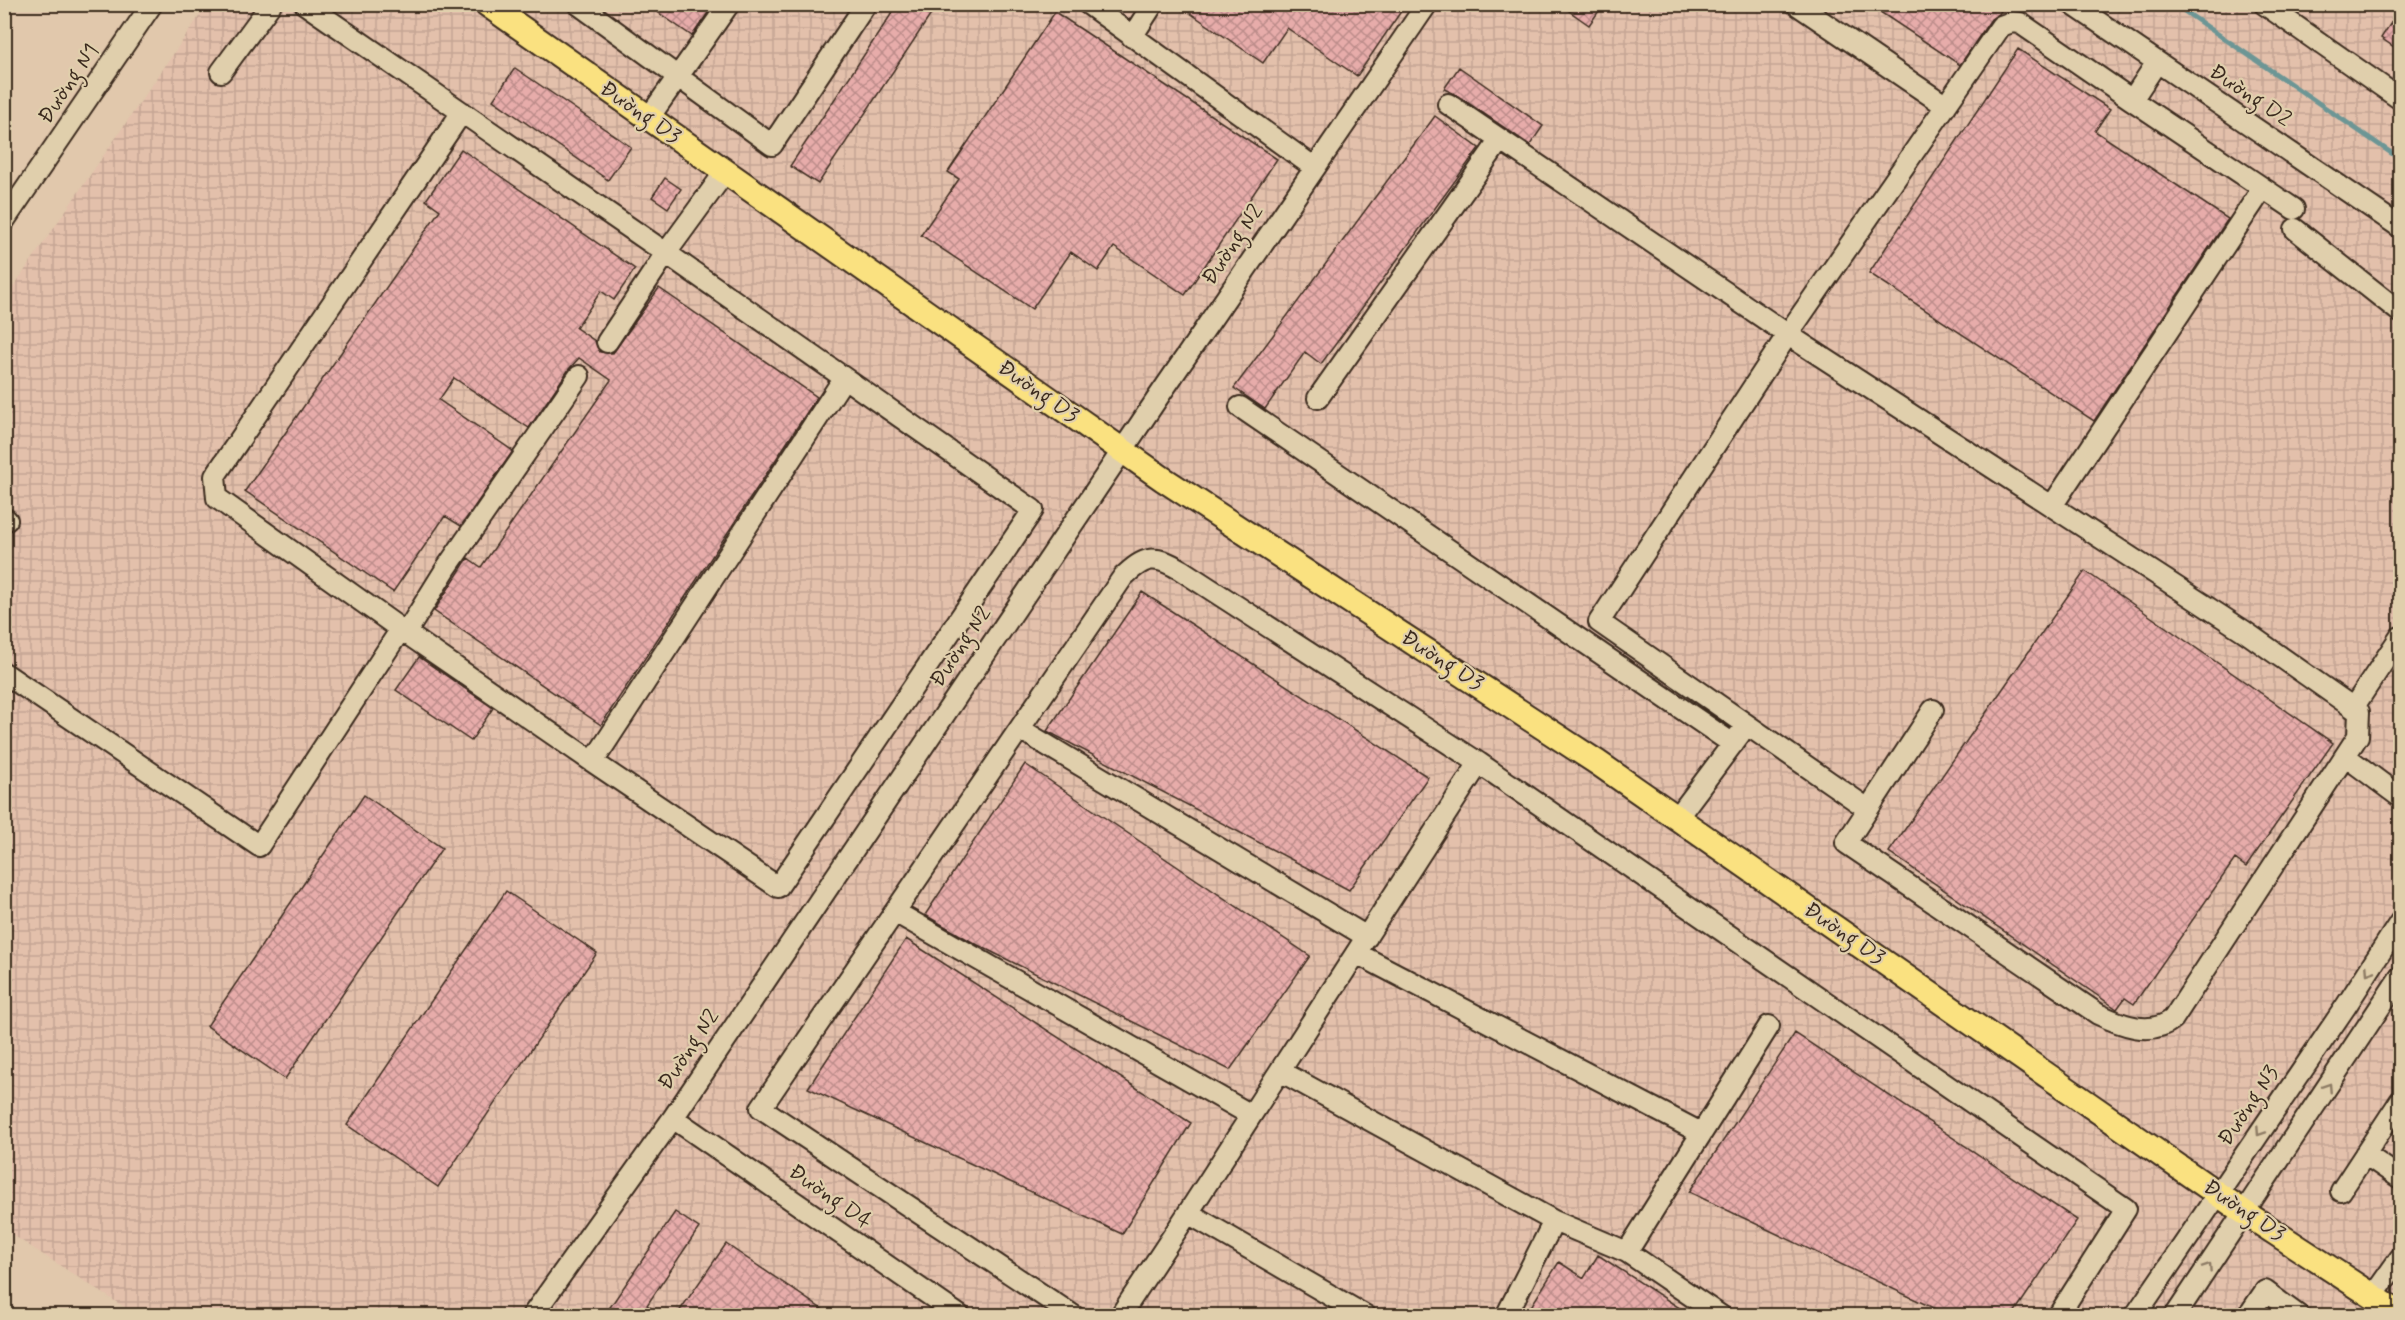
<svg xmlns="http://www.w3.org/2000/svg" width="2405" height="1320" font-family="Mynerve,sans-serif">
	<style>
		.industrial { fill: url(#industrial-grid) }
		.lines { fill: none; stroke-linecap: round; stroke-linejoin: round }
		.stream { stroke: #6c9695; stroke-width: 5 }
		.building { fill: url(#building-cross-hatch); stroke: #3b2a1e; stroke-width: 1.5 }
		.minor-casing { stroke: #3b2a1e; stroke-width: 24 }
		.major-casing { stroke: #3b2a1e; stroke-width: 28 }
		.minor { stroke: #e0cfac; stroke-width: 20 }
		.major { stroke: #fae180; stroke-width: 24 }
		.oneway { stroke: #8e7c65 }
		.labels { text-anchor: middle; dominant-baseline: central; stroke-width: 4.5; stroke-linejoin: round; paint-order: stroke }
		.street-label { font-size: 22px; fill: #3b2a1e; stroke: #e0cfac }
	</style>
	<defs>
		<pattern id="industrial-grid" width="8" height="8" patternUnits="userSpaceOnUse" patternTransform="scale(1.5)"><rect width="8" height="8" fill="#e3c0ab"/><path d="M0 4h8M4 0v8" fill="none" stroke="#c4a593"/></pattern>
		<pattern id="building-cross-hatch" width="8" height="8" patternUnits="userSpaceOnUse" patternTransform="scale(1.5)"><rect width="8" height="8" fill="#e7acaa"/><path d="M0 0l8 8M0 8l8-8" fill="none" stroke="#bc8c8a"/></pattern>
	</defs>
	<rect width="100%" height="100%" fill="#e1c8ac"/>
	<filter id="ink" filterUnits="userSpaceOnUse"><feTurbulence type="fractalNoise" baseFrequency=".0167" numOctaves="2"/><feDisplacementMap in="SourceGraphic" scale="12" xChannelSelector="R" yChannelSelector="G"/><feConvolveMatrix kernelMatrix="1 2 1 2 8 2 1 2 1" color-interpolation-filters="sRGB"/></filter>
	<g filter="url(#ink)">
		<path class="industrial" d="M207,5h2193v1310l-2262,1 -133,-86v-931z"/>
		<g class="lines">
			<path class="stream" d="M2174,4l226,155"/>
		</g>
		<path class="building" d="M646,4h68l-22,32z
			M898,4h40l-120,180 -28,-18z
			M1177,4h229l-49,72 -70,-48 -24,35z
			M1559,4h45l-15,21z
			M1868,4h137l-6,10 -8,5 -31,46z
			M2400,9v42l-19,-13z
			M1055,12l222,147 -92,136 -71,-48 -16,24 -27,-19 -39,57 -111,-74 38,-56 -11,-7z
			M2018,49l92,60 -15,22 133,88 -134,202 -225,-148z
			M1459,67l84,59 -13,19 -75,-51 -11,-5z
			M515,68l116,79 -23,33 -115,-80z
			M1435,116l44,32 -158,216 -16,-12 -40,57 -31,-21z
			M461,149l174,120 -21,31 -13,-9 -25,37 19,13 5,11 13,1 46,-65 158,109 -216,328 -167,-114 34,-53 13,9 130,-187 -32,-22 -10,11 -40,59 -75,-50 -15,22 74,51 -52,75 -16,-10 -52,76 -148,-101 195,-281 -14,-10z
			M665,178l16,11 -13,19 -16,-11z
			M2085,571l248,172 -87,124 -11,-8 -101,145 -9,-6 -8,11 -228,-157z
			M1142,592l286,185 -79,113 -302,-159z
			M419,657l74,51 -22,33 -75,-51z
			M1025,764l285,192 -80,114 -256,-127 -49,-28z
			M364,795l78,53 -157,231 -78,-53z
			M506,891l91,62 -159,234 -91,-62z
			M906,939l285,184 -69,111 -314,-146z
			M1795,1033l282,187 -65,96h-62l-261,-124z
			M675,1212l24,16 -52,77 16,11h-59z
			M726,1244l106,72h-156z
			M1598,1255l94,61h-167l34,-54 25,16z"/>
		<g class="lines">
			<defs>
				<path id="minor" d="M305,4l361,249 367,257 -255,377 -185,-125
					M578,4l194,141 94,-141
					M1088,4l227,164
					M1796,4l150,102
					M2072,4l328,223
					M2264,4l136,95
					M1132,37l21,-33
					M221,72l50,-68
					M2132,100l162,109
					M1448,104l348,236 448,291 115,81 -1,24 -185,283c-22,18 -52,6 -75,-5l-252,-171 87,-133
					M462,112l-247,364 2,22 189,135 187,129 251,-384
					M648,119l81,-115
					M4,221l148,-217
					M2295,229l105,83
					M607,342l59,-89 59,-81
					M1318,398l182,-258
					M1240,407l493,337
					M2052,506l211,-318
					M4,518l3,2
					M406,633l41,-66 132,-191
					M4,673l255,173 142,-217
					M2353,708l47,-71
					M1020,729l347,208
					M2345,756l55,41
					M1479,763l647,446 -68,107
					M1868,809l-269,-187 189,-288 213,-308 11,-4 8,1 112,77 25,-38
					M1677,818l63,-84
					M895,912l356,203
					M1356,953l345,180
					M1280,1071l274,150 -48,95
					M673,1118l287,198
					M2365,1154l35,24
					M2341,1191l59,-90
					M1554,1221l73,31 94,64
					M1627,1252l142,-226
					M2373,1296l27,-38
					M532,1316l141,-198 486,-722 268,-392
					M1074,1316l-313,-208 362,-531c22,-21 32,-23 58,-7l298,193 -291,450 178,103
					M1120,1316l68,-103
					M2135,1316l211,-310 54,-84
					M2175,1316l225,-339
					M2248,1316l17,-25 34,25"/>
				<path id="major" d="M487,4l676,475 435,284 647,450 155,101"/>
			</defs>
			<use href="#minor" class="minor-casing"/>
			<use href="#major" class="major-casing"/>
			<use href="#minor" class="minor"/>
			<use href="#major" class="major"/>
		</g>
		<defs><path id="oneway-chevron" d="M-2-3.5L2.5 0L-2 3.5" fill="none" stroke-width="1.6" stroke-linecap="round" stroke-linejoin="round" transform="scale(1.5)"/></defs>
		<g class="oneway">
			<use href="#oneway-chevron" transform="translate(2369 971) rotate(123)"/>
			<use href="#oneway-chevron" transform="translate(2328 1087) rotate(-57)"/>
			<use href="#oneway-chevron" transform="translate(2260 1132) rotate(124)"/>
			<use href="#oneway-chevron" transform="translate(2208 1267) rotate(-56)"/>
		</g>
	</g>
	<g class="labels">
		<g class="street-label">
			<text transform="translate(69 84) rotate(-56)">Đường N1</text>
			<text transform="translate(2250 96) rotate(34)">Đường D2</text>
			<text transform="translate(640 113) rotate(35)">Đường D3</text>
			<text transform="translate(1233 245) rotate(-56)">Đường N2</text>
			<text transform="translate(1038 392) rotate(35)">Đường D3</text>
			<text transform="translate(961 647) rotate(-56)">Đường N2</text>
			<text transform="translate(1442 661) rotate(33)">Đường D3</text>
			<text transform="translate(1844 934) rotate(35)">Đường D3</text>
			<text transform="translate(689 1050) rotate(-56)">Đường N2</text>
			<text transform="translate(2249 1106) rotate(-56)">Đường N3</text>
			<text transform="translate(830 1197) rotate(35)">Đường D4</text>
			<text transform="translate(2244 1211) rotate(34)">Đường D3</text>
		</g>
	</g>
	<rect width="2405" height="1320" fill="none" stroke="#e0cfac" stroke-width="24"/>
	<rect x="12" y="12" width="2381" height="1296" fill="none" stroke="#3b2a1e" stroke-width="2" filter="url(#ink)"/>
</svg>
